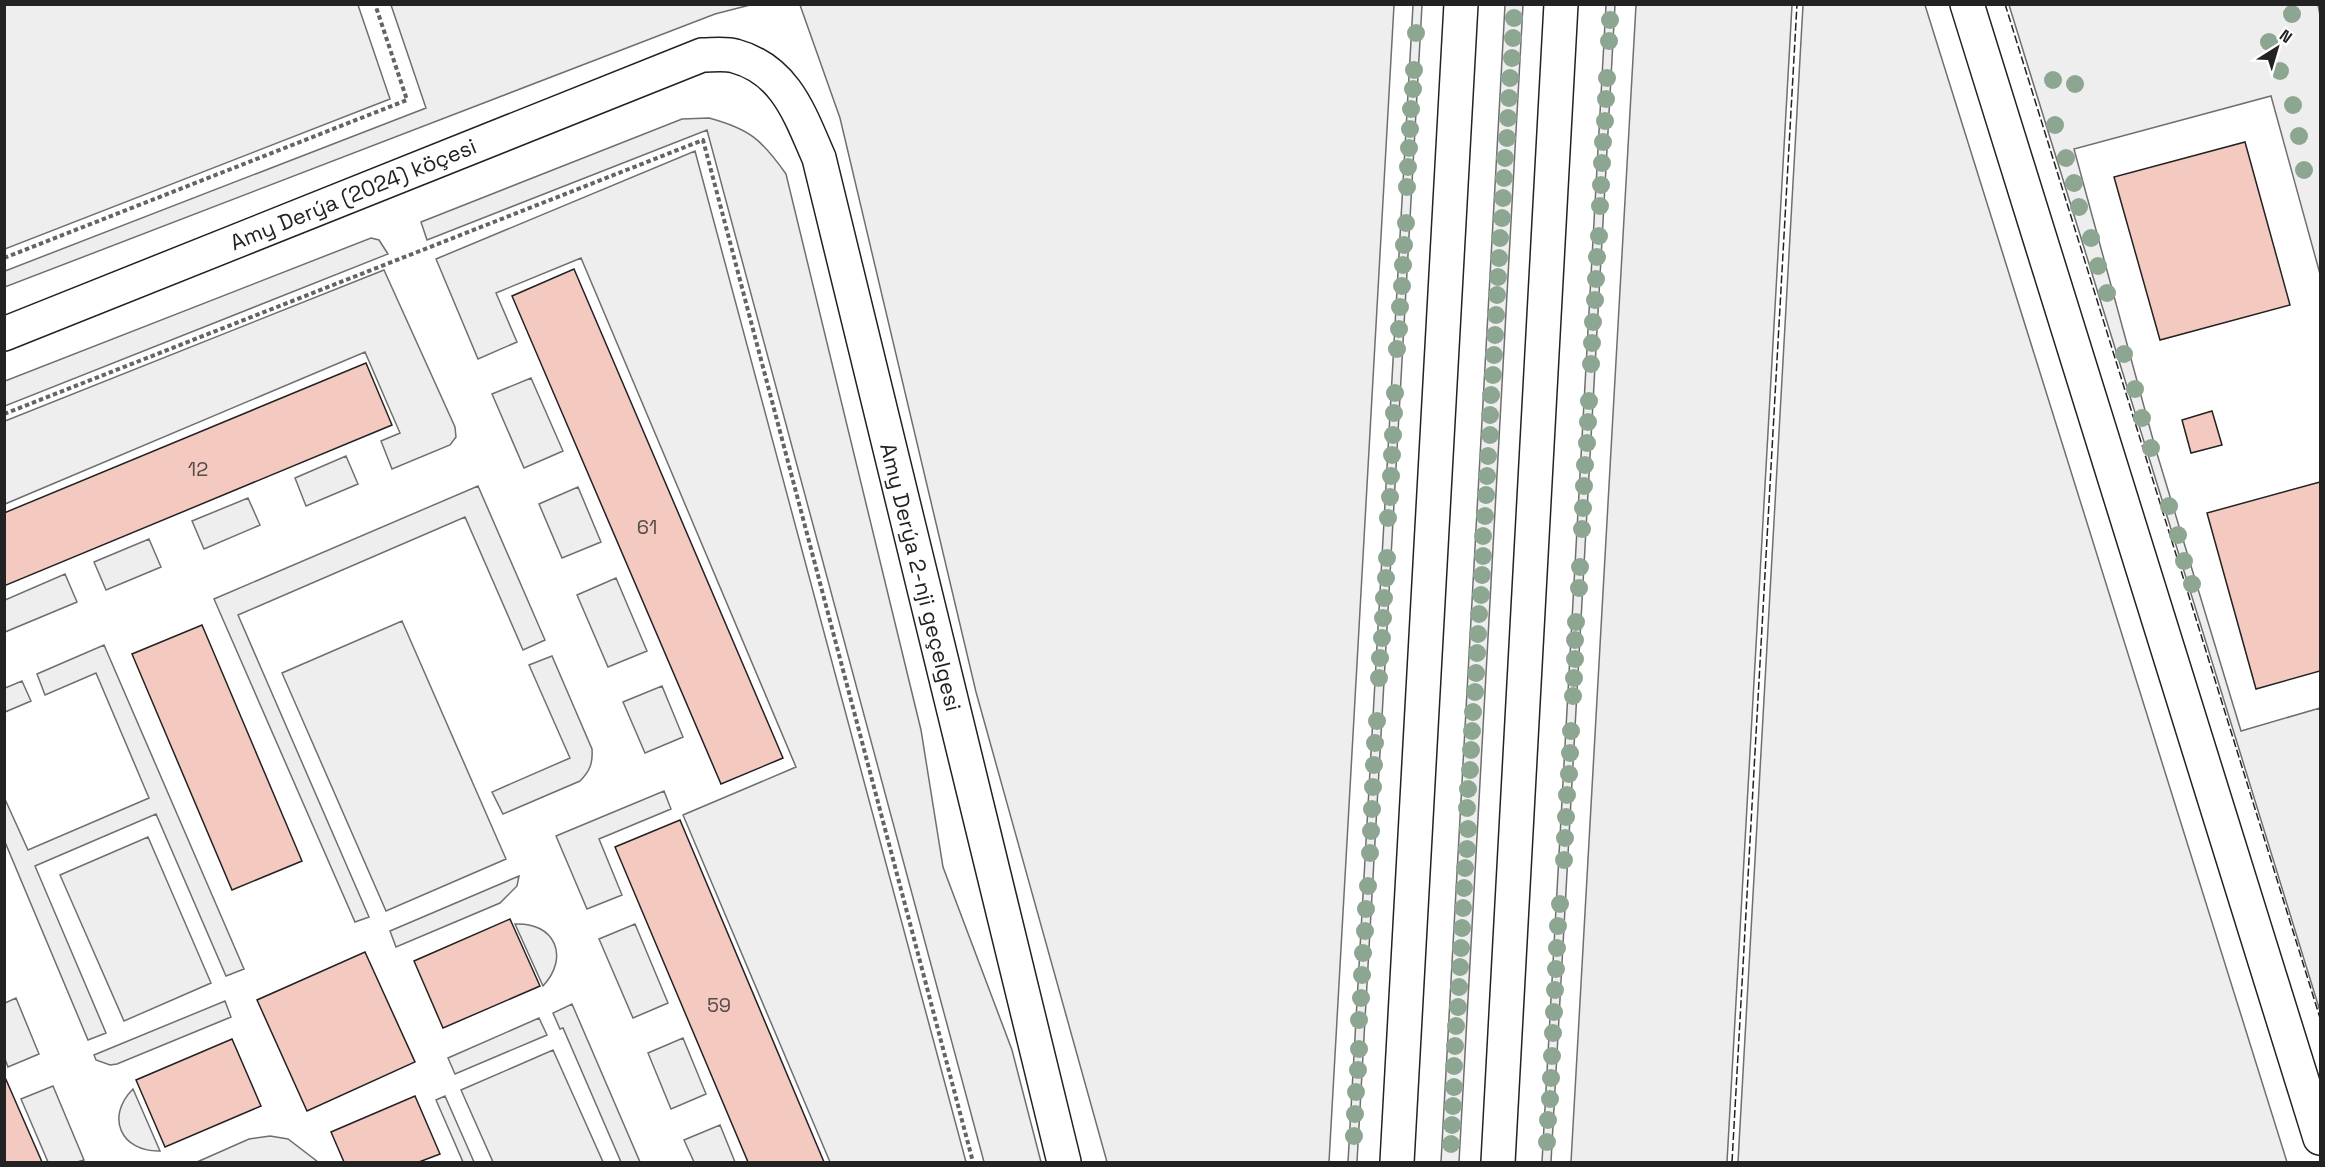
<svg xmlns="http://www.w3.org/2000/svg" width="2325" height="1167" font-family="'Space Grotesk',sans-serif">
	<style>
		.green { fill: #eee; stroke: #6f6f6f; stroke-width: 1.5 }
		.building { fill: #f3c9c0; stroke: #222; stroke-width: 1.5 }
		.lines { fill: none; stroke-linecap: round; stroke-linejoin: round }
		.minor-casing { stroke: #222; stroke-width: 36 }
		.path { stroke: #646464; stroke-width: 4; stroke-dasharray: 4.5 3; stroke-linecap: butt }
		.minor { stroke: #fff; stroke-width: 33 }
		.fence { stroke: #222; stroke-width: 1.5; stroke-dasharray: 8 3; stroke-linecap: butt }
		.tree { fill: #8da692 }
		.labels { text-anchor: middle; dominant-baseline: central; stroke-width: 4.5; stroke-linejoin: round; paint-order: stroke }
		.number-label { font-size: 20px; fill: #564c4a }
		.street-label { font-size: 22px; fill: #222; stroke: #fff }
	</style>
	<rect width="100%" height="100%" fill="#fff"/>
	<path class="green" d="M5,4l353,1 32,94 -385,150z
		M391,5h359l-35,9 -710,273v-16l421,-163z
		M800,5h594l-65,1157h-222l-131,-470 -136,-574z
		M1413,5h9l-65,1157h-9z
		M1505,5h18l-64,1157h-18z
		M1606,5h9l-64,1157h-9z
		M1636,5h156l-65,1157h-156z
		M1803,5h122l362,1157h-549z
		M2009,5h309l2,10v259l-49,-178 -197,53 81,298 86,284 79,-23v303z
		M709,118c41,11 53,22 77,56l135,556 22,137 69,183 29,112h-57l-277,-1032 -280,110 -6,-18 261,-103z
		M695,151l271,1011h-136l-147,-347 113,-48 -215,-509 -85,35 21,49 -39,17 -42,-100z
		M371,238l8,2 9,14 -383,152v-25z
		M384,270l71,157 1,10 -6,8 -58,24 -11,-28 19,-8 -35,-81 -360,152v-83z
		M531,378l32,73 -39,17 -32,-74z
		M346,456l12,28 -52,22 -11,-28z
		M478,486l67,154 -22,10 -58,-133 -227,98 131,302 -14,5 -141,-323z
		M578,487l23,55 -39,16 -23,-54z
		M248,498l12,27 -56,24 -12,-28z
		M149,539l12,28 -55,23 -12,-28z
		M65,574l12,28 -72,30v-32z
		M616,578l31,73 -39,16 -31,-72z
		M402,621l104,238 -120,52 -104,-238z
		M104,645l140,324 -18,7 -70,-162 -121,52 71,167 -18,7 -83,-198 -1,-45 24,53 121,-52 -53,-125 -51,22 -8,-21z
		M552,656l40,93c1,14 -2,22 -12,32l-77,33 -11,-22 78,-34 -41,-93z
		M22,681l9,20 -26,11v-24z
		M662,686l21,51 -38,16 -22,-51z
		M664,791l7,18 -72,30 23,56 -35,14 -31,-73z
		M148,837l63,146 -87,38 -64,-146z
		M519,876l-2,10 -17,17 -104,44 -6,-16z
		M515,924c40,-2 55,33 28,62z
		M635,924l33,79 -35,15 -34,-79z
		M16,998l23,56 -31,13 -3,-8v-56z
		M225,1001l6,16 -114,47 -7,1 -14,-5 -2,-5z
		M572,1004l68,158h-19l-58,-134 -3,1 -7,-16z
		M539,1018l8,17 -92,39 -7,-16z
		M683,1038l23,56 -35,15 -23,-56z
		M553,1050l50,112h-110l-32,-72z
		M53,1086l31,74 -7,2h-29l-27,-63z
		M133,1089l27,62c-39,1 -55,-34 -27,-62z
		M445,1096l29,66h-11l-27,-62z
		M720,1125l15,37h-41l-10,-22z
		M270,1136l18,3 30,23h-121l52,-23z"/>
	<path class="building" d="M2245,142l45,163 -130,35 -46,-163z
		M574,269l209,489 -62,26 -209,-488z
		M366,363l26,62 -388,161v-73z
		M2212,411l10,34 -31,8 -9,-33z
		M2320,482v189l-64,18 -49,-176z
		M202,625l100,236 -70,29 -100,-236z
		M680,820l144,342h-76l-133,-315z
		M510,919l30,67 -97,42 -29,-67z
		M365,952l50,110 -108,49 -50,-111z
		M232,1039l29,67 -96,41 -29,-67z
		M4,1075l38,87h-38z
		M415,1096l25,58 -21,8h-75l-13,-30z"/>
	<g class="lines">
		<defs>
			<path id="minor" d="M1967,4l353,1134
				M4,334l698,-279c10,0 23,-2 33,1 51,14 65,59 84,102l245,1004
				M1397,1162l64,-1158
				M1498,1162l63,-1158"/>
		</defs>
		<use href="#minor" class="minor-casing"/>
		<path class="path" d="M4,258l403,-158 -32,-96
			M4,414l699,-274 270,1022"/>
		<use href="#minor" class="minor"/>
		<path class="fence" d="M2005,4l315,1014
			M1732,1162l65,-1158"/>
	</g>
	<g class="tree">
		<circle cx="2292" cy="14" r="9"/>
		<circle cx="1514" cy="18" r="9"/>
		<circle cx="1610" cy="20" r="9"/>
		<circle cx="1416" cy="33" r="9"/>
		<circle cx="1513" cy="38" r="9"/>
		<circle cx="1609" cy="41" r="9"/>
		<circle cx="2269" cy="42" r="9"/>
		<circle cx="1512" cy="58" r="9"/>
		<circle cx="1414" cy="70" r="9"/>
		<circle cx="2280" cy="71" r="9"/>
		<circle cx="1510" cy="78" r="9"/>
		<circle cx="1607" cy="78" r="9"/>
		<circle cx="2053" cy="80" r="9"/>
		<circle cx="2075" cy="84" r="9"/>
		<circle cx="1413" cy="89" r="9"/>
		<circle cx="1509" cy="98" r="9"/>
		<circle cx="1606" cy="99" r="9"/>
		<circle cx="2293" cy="105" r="9"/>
		<circle cx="1411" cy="109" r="9"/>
		<circle cx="1508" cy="118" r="9"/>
		<circle cx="1605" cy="121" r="9"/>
		<circle cx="2055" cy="125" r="9"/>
		<circle cx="1410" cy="129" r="9"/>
		<circle cx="2299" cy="136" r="9"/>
		<circle cx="1507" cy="138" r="9"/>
		<circle cx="1603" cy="142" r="9"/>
		<circle cx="1409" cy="148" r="9"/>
		<circle cx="1505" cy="158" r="9"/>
		<circle cx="2066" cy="158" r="9"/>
		<circle cx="1602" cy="163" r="9"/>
		<circle cx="1408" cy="167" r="9"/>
		<circle cx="2304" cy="170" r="9"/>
		<circle cx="1504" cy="178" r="9"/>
		<circle cx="2074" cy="183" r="9"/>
		<circle cx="1601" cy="185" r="9"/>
		<circle cx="1407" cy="187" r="9"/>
		<circle cx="1503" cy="198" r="9"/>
		<circle cx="1600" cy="206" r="9"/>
		<circle cx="2079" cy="207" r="9"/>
		<circle cx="1502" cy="218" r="9"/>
		<circle cx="1406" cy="223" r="9"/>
		<circle cx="1599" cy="236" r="9"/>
		<circle cx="1500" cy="238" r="9"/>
		<circle cx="2091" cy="238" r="9"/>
		<circle cx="1404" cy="245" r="9"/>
		<circle cx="1597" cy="257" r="9"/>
		<circle cx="1499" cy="258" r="9"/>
		<circle cx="1403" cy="265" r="9"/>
		<circle cx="2098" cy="266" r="9"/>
		<circle cx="1498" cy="277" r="9"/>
		<circle cx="1596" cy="279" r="9"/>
		<circle cx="1402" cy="286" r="9"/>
		<circle cx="2107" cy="293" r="9"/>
		<circle cx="1497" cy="295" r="9"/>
		<circle cx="1595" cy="300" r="9"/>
		<circle cx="1400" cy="307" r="9"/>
		<circle cx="1496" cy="315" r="9"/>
		<circle cx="1593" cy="322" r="9"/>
		<circle cx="1399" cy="329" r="9"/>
		<circle cx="1495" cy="335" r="9"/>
		<circle cx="1592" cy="343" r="9"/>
		<circle cx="1397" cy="349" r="9"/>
		<circle cx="2124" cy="354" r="9"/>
		<circle cx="1494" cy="355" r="9"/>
		<circle cx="1591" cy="364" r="9"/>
		<circle cx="1493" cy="375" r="9"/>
		<circle cx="2135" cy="389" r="9"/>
		<circle cx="1395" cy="393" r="9"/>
		<circle cx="1491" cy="395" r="9"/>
		<circle cx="1589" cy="401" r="9"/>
		<circle cx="1394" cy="413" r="9"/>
		<circle cx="1490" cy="415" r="9"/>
		<circle cx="2142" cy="418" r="9"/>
		<circle cx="1588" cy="422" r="9"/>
		<circle cx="1393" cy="435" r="9"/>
		<circle cx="1490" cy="435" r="9"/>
		<circle cx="1587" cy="443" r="9"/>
		<circle cx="2151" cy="448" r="9"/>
		<circle cx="1392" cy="455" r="9"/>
		<circle cx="1488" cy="456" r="9"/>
		<circle cx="1585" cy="465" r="9"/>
		<circle cx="1391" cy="476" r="9"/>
		<circle cx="1487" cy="476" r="9"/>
		<circle cx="1584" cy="486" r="9"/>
		<circle cx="1486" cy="495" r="9"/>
		<circle cx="1390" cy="497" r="9"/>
		<circle cx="2169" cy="506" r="9"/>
		<circle cx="1583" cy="508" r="9"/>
		<circle cx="1485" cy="516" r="9"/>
		<circle cx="1388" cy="518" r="9"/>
		<circle cx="1582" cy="529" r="9"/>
		<circle cx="2178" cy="535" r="9"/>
		<circle cx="1483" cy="536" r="9"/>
		<circle cx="1483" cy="556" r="9"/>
		<circle cx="1387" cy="558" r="9"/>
		<circle cx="2184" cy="561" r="9"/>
		<circle cx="1580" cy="567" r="9"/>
		<circle cx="1482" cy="575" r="9"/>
		<circle cx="1386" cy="578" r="9"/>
		<circle cx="2192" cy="584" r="9"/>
		<circle cx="1579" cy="588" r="9"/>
		<circle cx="1481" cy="595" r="9"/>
		<circle cx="1384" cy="598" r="9"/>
		<circle cx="1479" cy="614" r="9"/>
		<circle cx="1383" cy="618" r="9"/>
		<circle cx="1576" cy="622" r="9"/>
		<circle cx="1478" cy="634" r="9"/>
		<circle cx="1382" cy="638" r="9"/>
		<circle cx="1575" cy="640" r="9"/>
		<circle cx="1477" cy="653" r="9"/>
		<circle cx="1380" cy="658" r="9"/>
		<circle cx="1575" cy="659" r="9"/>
		<circle cx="1476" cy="673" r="9"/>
		<circle cx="1379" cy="678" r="9"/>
		<circle cx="1574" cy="678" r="9"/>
		<circle cx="1475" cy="692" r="9"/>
		<circle cx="1573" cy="696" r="9"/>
		<circle cx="1473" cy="712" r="9"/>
		<circle cx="1377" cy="721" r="9"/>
		<circle cx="1472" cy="731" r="9"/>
		<circle cx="1571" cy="731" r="9"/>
		<circle cx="1375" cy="743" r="9"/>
		<circle cx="1471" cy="750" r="9"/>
		<circle cx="1570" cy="753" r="9"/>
		<circle cx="1374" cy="765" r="9"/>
		<circle cx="1470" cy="770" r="9"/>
		<circle cx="1569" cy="774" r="9"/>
		<circle cx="1373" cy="787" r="9"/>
		<circle cx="1468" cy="789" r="9"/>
		<circle cx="1567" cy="795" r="9"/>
		<circle cx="1467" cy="808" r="9"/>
		<circle cx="1372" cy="809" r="9"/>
		<circle cx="1566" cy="817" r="9"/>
		<circle cx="1468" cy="829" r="9"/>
		<circle cx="1371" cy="831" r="9"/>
		<circle cx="1565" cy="838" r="9"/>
		<circle cx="1467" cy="849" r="9"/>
		<circle cx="1370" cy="853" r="9"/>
		<circle cx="1564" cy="860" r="9"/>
		<circle cx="1465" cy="868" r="9"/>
		<circle cx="1368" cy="886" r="9"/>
		<circle cx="1464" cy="888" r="9"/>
		<circle cx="1560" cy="904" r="9"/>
		<circle cx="1463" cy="908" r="9"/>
		<circle cx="1366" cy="909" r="9"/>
		<circle cx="1558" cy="926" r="9"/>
		<circle cx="1462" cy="928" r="9"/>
		<circle cx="1365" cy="931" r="9"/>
		<circle cx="1461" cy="948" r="9"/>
		<circle cx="1557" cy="948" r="9"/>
		<circle cx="1363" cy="953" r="9"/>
		<circle cx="1460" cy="967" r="9"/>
		<circle cx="1556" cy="969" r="9"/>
		<circle cx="1362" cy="975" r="9"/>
		<circle cx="1459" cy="987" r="9"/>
		<circle cx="1555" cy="990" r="9"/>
		<circle cx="1361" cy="998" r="9"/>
		<circle cx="1458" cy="1007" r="9"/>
		<circle cx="1554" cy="1012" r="9"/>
		<circle cx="1359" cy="1020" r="9"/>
		<circle cx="1456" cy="1026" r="9"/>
		<circle cx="1553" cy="1033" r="9"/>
		<circle cx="1455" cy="1046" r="9"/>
		<circle cx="1359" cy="1049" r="9"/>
		<circle cx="1552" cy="1056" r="9"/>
		<circle cx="1454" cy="1066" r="9"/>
		<circle cx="1358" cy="1070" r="9"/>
		<circle cx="1551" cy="1078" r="9"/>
		<circle cx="1454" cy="1087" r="9"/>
		<circle cx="1356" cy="1092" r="9"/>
		<circle cx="1550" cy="1099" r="9"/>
		<circle cx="1453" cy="1106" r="9"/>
		<circle cx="1355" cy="1114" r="9"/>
		<circle cx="1548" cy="1120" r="9"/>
		<circle cx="1452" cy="1125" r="9"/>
		<circle cx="1354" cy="1136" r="9"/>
		<circle cx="1547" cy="1142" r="9"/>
		<circle cx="1451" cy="1144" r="9"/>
	</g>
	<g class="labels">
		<g class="number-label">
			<text x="198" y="469">12</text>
			<text x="647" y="527">61</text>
			<text x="719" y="1005">59</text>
		</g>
		<g class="street-label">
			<text transform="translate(353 194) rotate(-22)">Amy Derýa (2024) köçesi</text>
			<text transform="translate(921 577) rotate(76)">Amy Derýa 2-nji geçelgesi</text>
		</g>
	</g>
	<rect width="2325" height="1167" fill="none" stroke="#222222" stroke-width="12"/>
	<g transform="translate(2277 48) rotate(37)" stroke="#ffffff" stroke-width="4.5" paint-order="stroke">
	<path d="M0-4.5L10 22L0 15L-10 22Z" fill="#222222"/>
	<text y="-9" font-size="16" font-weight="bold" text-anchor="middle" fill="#222222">N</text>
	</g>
</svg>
